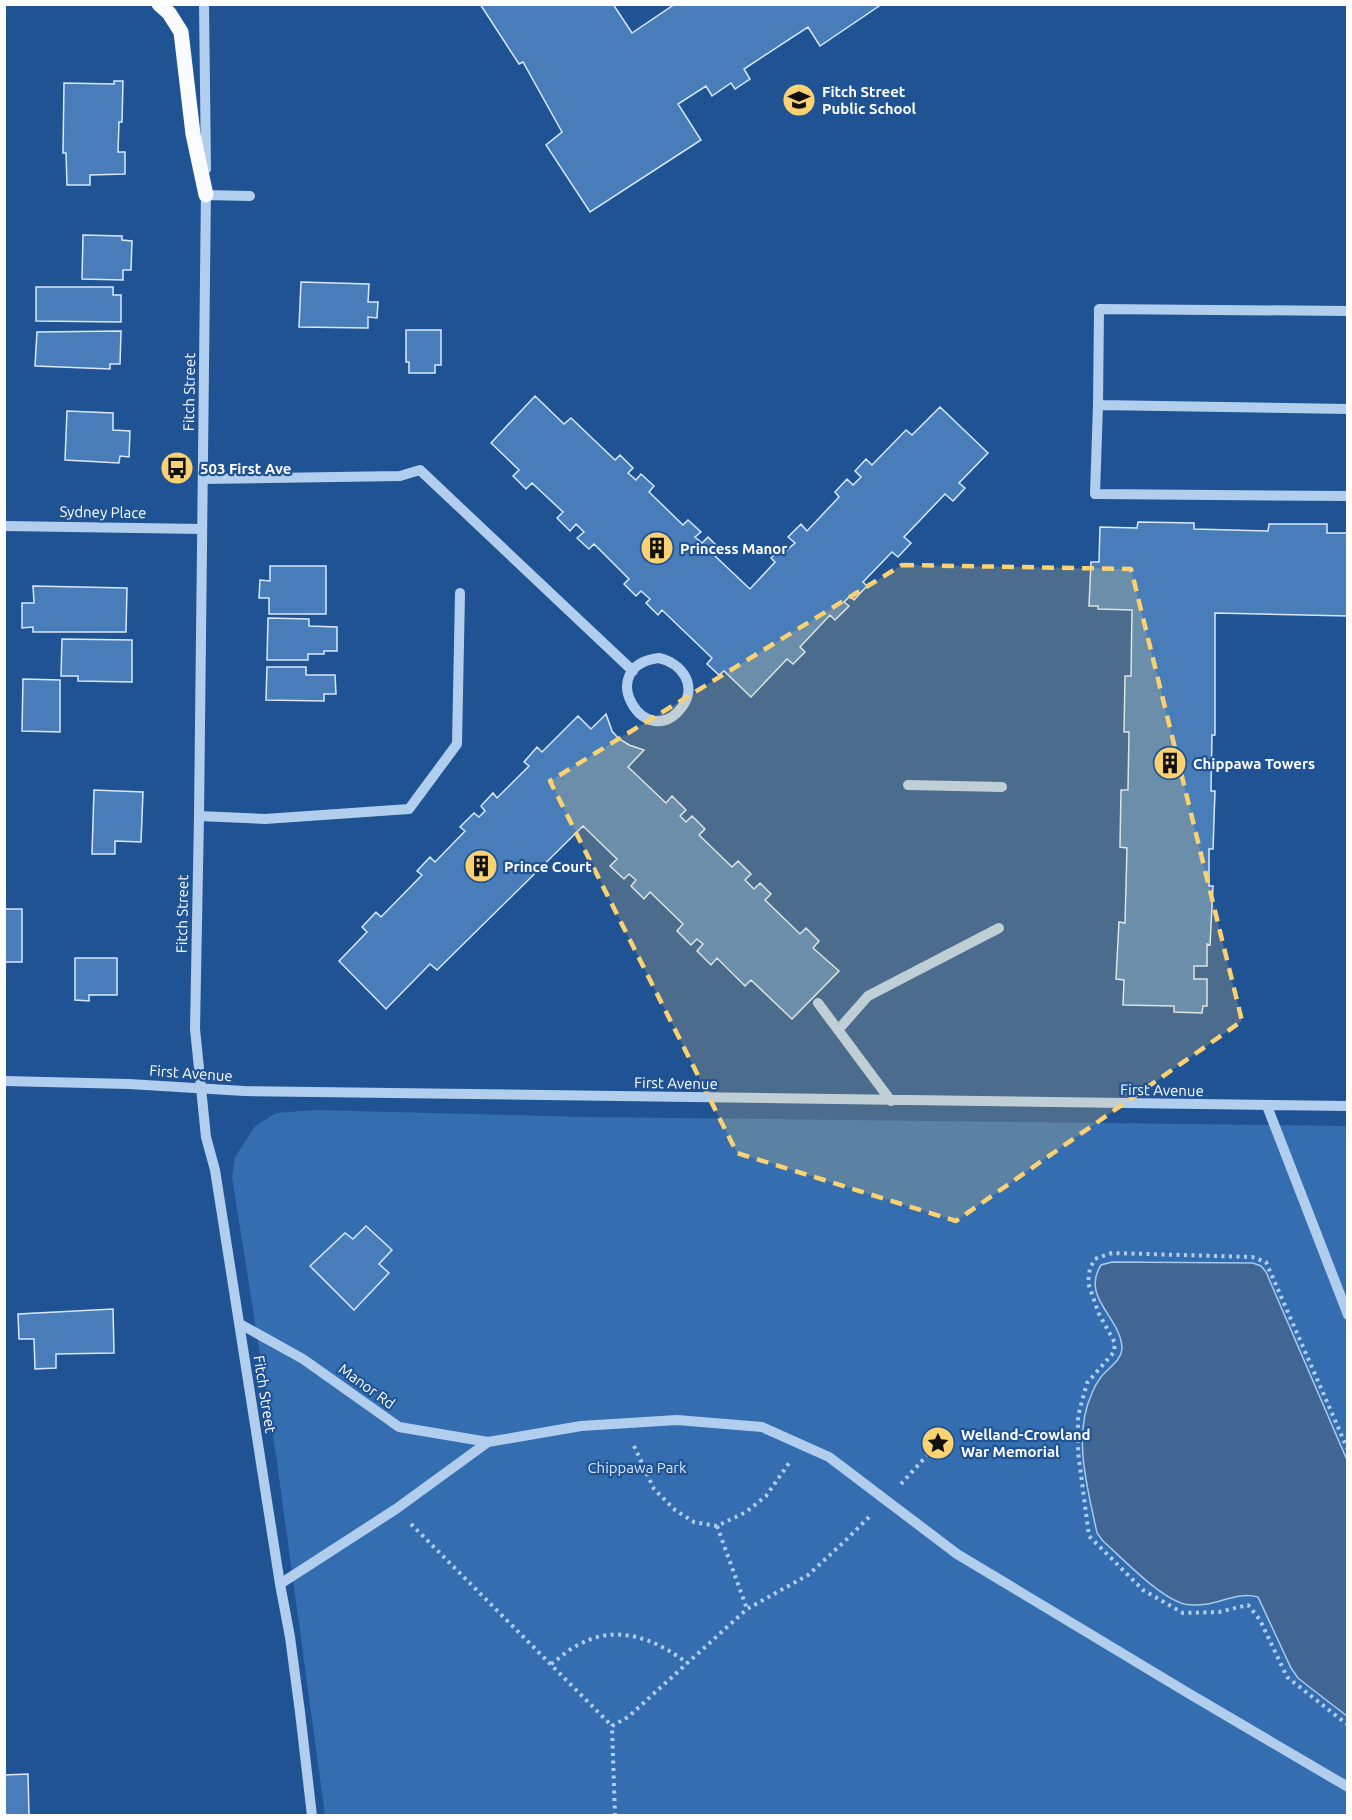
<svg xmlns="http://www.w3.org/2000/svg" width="1352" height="1820" font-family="Ubuntu,sans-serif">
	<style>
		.green { fill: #346eb0 }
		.water { fill: #426694; stroke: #a5c9ef; stroke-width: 1.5 }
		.building { fill: #487db9; stroke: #d8e8fa; stroke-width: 1.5 }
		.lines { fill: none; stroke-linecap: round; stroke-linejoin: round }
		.path { stroke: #b2ceee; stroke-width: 4; stroke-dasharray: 3 4.5; stroke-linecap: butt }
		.minor { stroke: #b2ceee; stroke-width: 10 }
		.major { stroke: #f9fbff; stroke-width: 15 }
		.marked { fill: #fbd272; fill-opacity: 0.2; stroke: #fbd272; stroke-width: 4.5; stroke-dasharray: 12 8; stroke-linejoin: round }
		.labels { text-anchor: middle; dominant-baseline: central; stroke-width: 4.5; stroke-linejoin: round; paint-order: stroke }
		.poi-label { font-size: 15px; font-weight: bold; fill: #fff; stroke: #205393; text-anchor: start }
		.street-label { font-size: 15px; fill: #fff; stroke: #205393 }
		.park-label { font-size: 15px; fill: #d8e8fa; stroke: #205393 }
	</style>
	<rect width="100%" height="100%" fill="#205393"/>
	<path class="green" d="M316,1110l271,7 760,9v689h-1022l-48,-353 -45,-285 3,-20 20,-31 21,-13z"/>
	<path class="water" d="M1112,1262l141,1 8,3 5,6 81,188v256l-39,-30 -10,-8 -7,-10 -33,-71c-18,-5 -33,4 -51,7 -7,1 -15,2 -23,0 -25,-7 -61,-45 -81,-63l-6,-8c-9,-44 -25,-96 -5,-140 2,-5 5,-11 9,-16 7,-9 20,-16 21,-28 0,-31 -42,-51 -21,-84z"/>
	<path class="building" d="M480,4h133l19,29 43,-29h207l-62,42 -12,-19 -64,42 6,10 -15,10 -4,-6 -19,13 -6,-10 -28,18 23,36 -111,72 -44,-67 16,-13 -39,-70 -4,2z
		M114,81h9l-1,41h-3l-1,30h7v22l-35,1v10h-23l-1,-32h-3l1,-70 50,1z
		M83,235l39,1v4l10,1 -1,29h-8v10l-41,-1z
		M301,282l68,2 -1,18h10l-1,16 -9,-1v11l-69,-1z
		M36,287h77v8h8v27l-85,-1z
		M406,330h35v35h-6v8h-26v-11h-3z
		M121,331l-1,33h-10v5l-75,-3 2,-34z
		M535,396l29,28 7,-6 44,42 5,-5 13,13 -5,5 8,7 5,-6 13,12 -5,6 34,33 5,-5 13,12 -6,5 7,6 6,-6 13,13 -6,6 35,33 25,-27 -4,-4 12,-12 4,4 8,-7 -7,-6 13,-13 6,7 32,-34 -4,-5 12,-13 6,6 8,-8 -6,-6 11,-12 6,6 34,-35 6,5 28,-28 48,46 -29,30 6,5 -12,13 -8,-7 -41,43 7,6 -13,14 -6,-5 -29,30 4,4 -13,14 -4,-4 -6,6 5,4 -14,14 -5,-5 -30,32 5,5 -12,12 -6,-5 -36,38 -27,-26 -5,4 -12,-11 5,-6 -50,-48 -4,5 -12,-12 4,-4 -9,-8 -5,5 -12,-12 5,-5 -35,-35 -5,5 -12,-11 7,-6 -8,-8 -6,7 -13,-13 6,-6 -31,-29 -6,6 -13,-13 6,-6 -28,-27z
		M67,411l46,2v17l17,1 -1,26 -9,-1 -1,7 -54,-3z
		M1138,522l56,1v6l74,2 1,-7h58v9h21v83l-133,-3v122h-3l-1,56h4l-2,58h-4v37h4l-3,59 -3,-1v22h-13v13h13v27h-4l-1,7 -28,-1v-6l-51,-1 1,-25 -8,-1 3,-57 6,1 2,-75 -7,-1 1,-57h7l1,-58h-5l1,-56h6l1,-66 -34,-1v-3h-9l2,-44h8l1,-35 37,1z
		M270,566h56v48h-57v-16h-10l1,-18 10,1z
		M33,586l94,2 -1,44h-93v-5l-11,1v-25h12z
		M268,618l41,1v7l28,1v24h-13v3h-16v6h-41z
		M62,639l70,1v42l-54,-1v-5h-17z
		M267,667h39v8h29l1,19h-12v7l-58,-1z
		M23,679l37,1v52l-38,-1z
		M606,714l6,17 6,7 11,7 15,5 -16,17 38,36 6,-7 14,14 -6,6 6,6 6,-6 13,13 -6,6 33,32 6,-6 13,13 -6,6 9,9 6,-6 11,11 -6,6 35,34 6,-6 13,13 -6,7 26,23 -47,48 -41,-39 -6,6 -28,-28 -6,7 -14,-14 6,-7 -6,-5 -6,6 -14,-14 6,-7 -33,-32 -6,7 -13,-13 5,-6 -7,-6 -5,5 -14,-13 7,-7 -34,-33 -146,144 -7,-6 -44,45 -47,-48 28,-29 -5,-5 14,-15 5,5 41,-42 -5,-4 13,-14 5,5 30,-31 -5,-4 14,-14 5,4 6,-6 -4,-5 12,-13 4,5 32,-32 -5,-4 13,-15 5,5 36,-36 13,13z
		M94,790l49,2 -2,50 -26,-1v13h-23z
		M4,909h18v53h-18z
		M75,958h42v37h-28v6l-14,-1z
		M366,1226l26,24 -13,14 10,9 -35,37 -44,-44 35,-33 8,6z
		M113,1309l1,44 -58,1v14l-21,1 -1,-30h-15l-1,-25z
		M28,1774l1,42h-25v-41z"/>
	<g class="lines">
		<path class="path" d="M634,1446l20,43 21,21 19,12 23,4 29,-14 20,-16 23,-33
			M1348,1450l-82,-188 -14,-5 -140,-4 -17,6 -5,9 -2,15 11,31 16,29 -1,9 -27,31 -9,33v36l11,84 54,54 40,23 36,-1 29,-7 12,15 27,57 61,48
			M901,1484l30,-33
			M411,1524l201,202
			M717,1526l30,83
			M551,1664c10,-7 19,-16 31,-21 37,-19 75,-3 105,20
			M615,1816l-3,-90 16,-9 119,-108 61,-34 37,-34 26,-26"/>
		<path class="minor" d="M204,4l2,165
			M206,188l-7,628 -4,213 11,108 9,33 65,414 10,53 10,75 12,104
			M206,195l44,1
			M1348,311l-249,-2 -1,96 250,4
			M1098,405l-3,89 253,2
			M203,479l197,-3 20,-6 213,201
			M4,526l198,3
			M659,658c23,5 39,28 23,49 -36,48 -90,-41 -23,-49z
			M908,785l94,2
			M199,816l66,3 144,-10 48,-65 3,-151
			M818,1003l73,98
			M838,1030l30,-34 131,-68
			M4,1081l125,3 115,7 1104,15
			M1267,1106l81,209
			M240,1324l63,35 96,68 89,15
			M280,1584l116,-75 92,-67 93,-16 96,-6 85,7 67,30 128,97 231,139 160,94"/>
		<path class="major" d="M159,4l10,9 12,19 12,102 13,61"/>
	</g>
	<path class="marked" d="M902,565l229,4 111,452 -286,200 -219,-68 -187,-372z"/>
	<defs>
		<symbol id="school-disc" viewBox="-11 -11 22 22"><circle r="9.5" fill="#fbd272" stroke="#205393"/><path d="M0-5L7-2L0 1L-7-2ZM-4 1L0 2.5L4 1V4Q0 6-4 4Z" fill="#111"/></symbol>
		<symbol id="bus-disc" viewBox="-11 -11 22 22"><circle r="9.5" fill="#fbd272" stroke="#205393"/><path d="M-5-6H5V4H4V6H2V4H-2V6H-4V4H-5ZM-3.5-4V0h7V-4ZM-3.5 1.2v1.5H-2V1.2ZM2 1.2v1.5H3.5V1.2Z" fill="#111"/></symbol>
		<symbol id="building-disc" viewBox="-11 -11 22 22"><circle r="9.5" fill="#fbd272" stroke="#205393"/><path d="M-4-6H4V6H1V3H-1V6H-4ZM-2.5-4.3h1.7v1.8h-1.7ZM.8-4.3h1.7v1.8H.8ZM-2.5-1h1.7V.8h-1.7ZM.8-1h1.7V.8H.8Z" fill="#111"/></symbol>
		<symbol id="sight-disc" viewBox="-11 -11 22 22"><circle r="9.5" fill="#fbd272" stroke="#205393"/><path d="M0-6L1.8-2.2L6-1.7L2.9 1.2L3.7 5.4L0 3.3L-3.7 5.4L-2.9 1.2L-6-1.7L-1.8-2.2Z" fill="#111"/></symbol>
	</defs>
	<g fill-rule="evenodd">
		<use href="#school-disc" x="780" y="81" width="38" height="38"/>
		<use href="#bus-disc" x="158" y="449" width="38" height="38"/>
		<use href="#building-disc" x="638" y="529" width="38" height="38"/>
		<use href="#building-disc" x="1151" y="744" width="38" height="38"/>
		<use href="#building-disc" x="462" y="847" width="38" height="38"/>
		<use href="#sight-disc" x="919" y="1424" width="38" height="38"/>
	</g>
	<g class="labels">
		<g class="poi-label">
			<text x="822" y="91">Fitch Street<tspan x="822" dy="17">Public School</tspan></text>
			<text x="200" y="468">503 First Ave</text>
			<text x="680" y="548">Princess Manor</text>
			<text x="1193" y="763">Chippawa Towers</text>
			<text x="504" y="866">Prince Court</text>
			<text x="961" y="1434">Welland-Crowland<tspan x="961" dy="17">War Memorial</tspan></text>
		</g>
		<g class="street-label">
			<text transform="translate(189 392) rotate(-89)">Fitch Street</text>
			<text transform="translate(103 512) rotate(1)">Sydney Place</text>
			<text transform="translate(182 914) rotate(-89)">Fitch Street</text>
			<text transform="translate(191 1073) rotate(4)">First Avenue</text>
			<text transform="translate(676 1083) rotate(1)">First Avenue</text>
			<text transform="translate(1162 1090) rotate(1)">First Avenue</text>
			<text transform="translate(367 1386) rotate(36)">Manor Rd</text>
			<text transform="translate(265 1394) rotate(81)">Fitch Street</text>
		</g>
		<g class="park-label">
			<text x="637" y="1467">Chippawa Park</text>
		</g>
	</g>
	<rect width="1352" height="1820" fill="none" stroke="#ffffff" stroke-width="12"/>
</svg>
